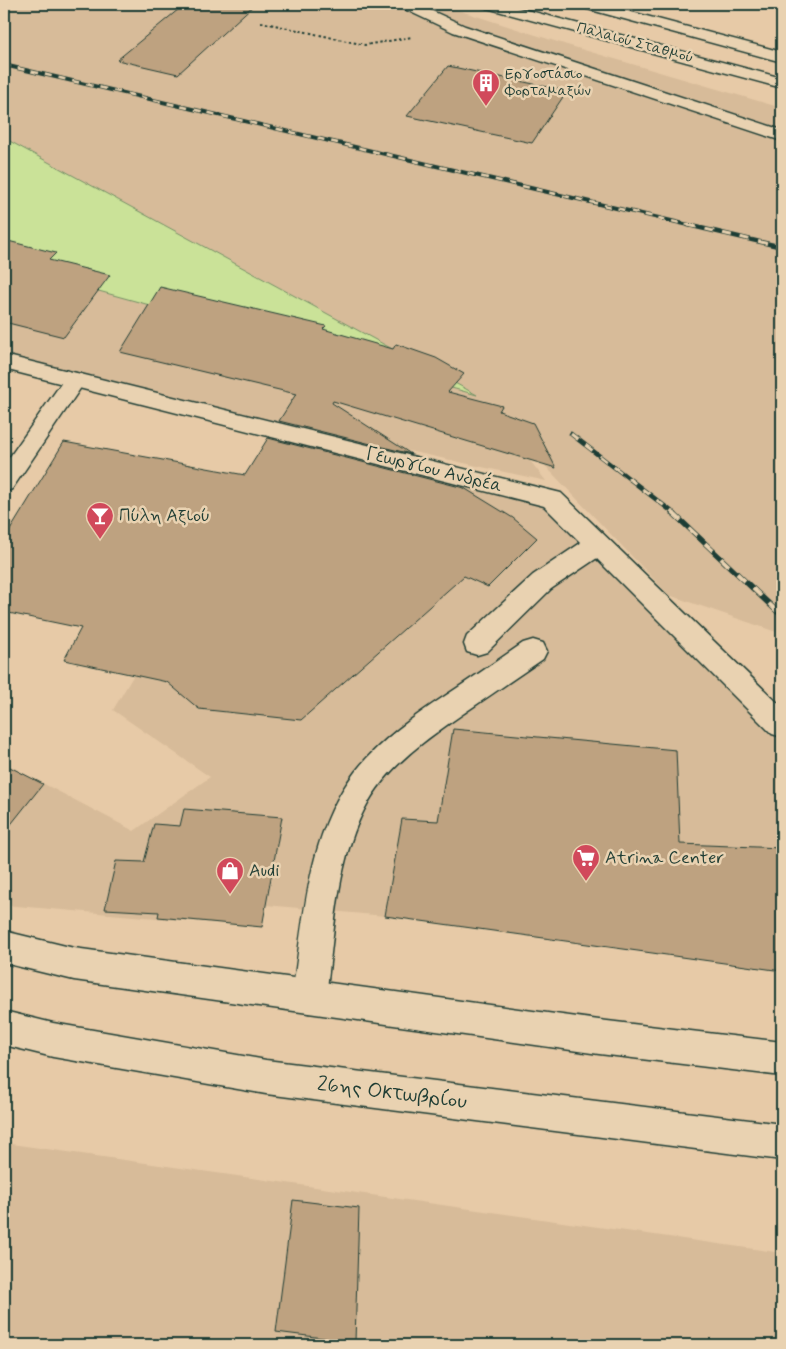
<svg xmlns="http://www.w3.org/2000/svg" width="786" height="1349" font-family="Mynerve,sans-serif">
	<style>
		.built { fill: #d7bb99 }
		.green { fill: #cae298; stroke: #749066 }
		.building { fill: #bea280; stroke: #1f3d34 }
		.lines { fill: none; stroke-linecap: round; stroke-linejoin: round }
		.minor-casing { stroke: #1f3d34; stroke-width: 3 }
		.major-casing { stroke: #1f3d34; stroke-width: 3 }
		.highway-casing { stroke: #1f3d34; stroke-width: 3 }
		.path { stroke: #1f3d34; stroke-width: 2; stroke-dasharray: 2.5 2.5; stroke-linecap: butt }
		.minor { fill: #e9d2b1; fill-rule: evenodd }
		.major { fill: #e9d2b1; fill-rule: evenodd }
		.highway { fill: #e9d2b1; fill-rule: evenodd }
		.rail-far2-casing { stroke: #1f3d34; stroke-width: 4 }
		.rail-far1-casing { stroke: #1f3d34; stroke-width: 4.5 }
		.rail-casing { stroke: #1f3d34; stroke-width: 5.5 }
		.rail-far2 { stroke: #e9d2b1; stroke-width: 2.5; stroke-dasharray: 7; stroke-linecap: butt }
		.rail-far1 { stroke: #e9d2b1; stroke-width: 3; stroke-dasharray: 9; stroke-linecap: butt }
		.rail { stroke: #e9d2b1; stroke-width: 4; stroke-dasharray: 11; stroke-linecap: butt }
		.labels { text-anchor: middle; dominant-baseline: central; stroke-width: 5; stroke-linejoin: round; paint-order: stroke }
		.far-street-label { font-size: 15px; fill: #1f3d34; stroke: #e9d2b1 }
		.far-poi-label { font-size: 15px; fill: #1f3d34; stroke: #e9d2b1; text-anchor: start }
		.street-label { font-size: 18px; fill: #1f3d34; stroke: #e9d2b1 }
		.poi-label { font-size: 18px; fill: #1f3d34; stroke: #e9d2b1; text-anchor: start }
		.near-street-label { font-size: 21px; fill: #1f3d34; stroke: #e9d2b1 }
	</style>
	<rect width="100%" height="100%" fill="#e7caa7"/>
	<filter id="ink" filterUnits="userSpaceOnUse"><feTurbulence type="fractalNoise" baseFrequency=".02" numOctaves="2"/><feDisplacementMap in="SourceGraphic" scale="10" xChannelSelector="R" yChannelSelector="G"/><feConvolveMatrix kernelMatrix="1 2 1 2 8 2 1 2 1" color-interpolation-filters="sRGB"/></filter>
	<g filter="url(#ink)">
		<path class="built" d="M4,4h435l128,41 215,63v526l-113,-39 -186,-194 63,80 -542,-119z
			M278,432l274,67 230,245v227l-397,-55 -119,-11 -4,22 -258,-22v-142l130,68 76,-54 -97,-67z
			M4,1143l778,110v92h-778z"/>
		<path class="green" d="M4,138l473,257 -473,-130z"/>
		<path class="building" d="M185,4h70l-77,70 -61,-14z
			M448,66l119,25 -35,52 -125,-27z
			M4,240l52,13 -7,7 61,15 -46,62 -60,-15z
			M160,287l166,39 -3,3 70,20 3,-5 40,14 28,16 -16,18 54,14 -3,5 34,12 23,45 -223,-67 -1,2 79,51 -132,-33 17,-27 -176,-42z
			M268,438l196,50 49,30 24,20 -49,49 -24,-11 -163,144 -102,-11 -32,-27 -103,-22 17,-32 -77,-16v-72l60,-98 181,33z
			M453,729l223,21 4,94 102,4v123l-397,-55 17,-97 36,2z
			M4,764l39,20 -39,49z
			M184,809l98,8 -20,110 -104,-10 1,-5 -54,-3 11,-48 28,1 10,-38 26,2z
			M293,1200l66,8 -4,134 -79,-10z"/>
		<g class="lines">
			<defs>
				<path id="minor" d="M397,4h20l48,22 317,104v11l-329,-109 -53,-25z
					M75,373l8,2 3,5 -74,109 -8,3v-27l63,-90z
					M597,535l9,3 4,7 -4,7 -55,37 -64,63 -10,3 -10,-3 -3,-8 3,-8 66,-61 55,-37z
					M533,640l10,3 4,8 -4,8c-25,17 -51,35 -76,52 -39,27 -81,55 -103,99 -28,54 -30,127 -38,186l-5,12 -12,5 -12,-5 -5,-12c12,-75 15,-162 63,-224 25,-32 57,-54 90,-76 26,-17 52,-35 78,-53z"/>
				<path id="major" d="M4,355l557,138 221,214v30l-10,-3 -228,-228 -540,-137z
					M4,931l70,17 525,72 183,22v34l-183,-22 -525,-74 -70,-17z
					M4,1011l49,12 213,37 516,64v36l-516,-66 -213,-37 -49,-12z"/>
				<path id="highway" d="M480,4h24l278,74v10l-299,-81z
					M577,4h24l181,48v10l-202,-55z"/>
			</defs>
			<use href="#minor" class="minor-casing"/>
			<use href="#major" class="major-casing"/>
			<use href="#highway" class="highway-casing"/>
			<path class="path" d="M261,22l104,23 47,-8"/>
			<use href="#minor" class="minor"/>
			<use href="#major" class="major"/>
			<use href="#highway" class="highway"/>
			<defs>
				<path id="rail-far2" d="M4,65l689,161"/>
				<path id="rail-far1" d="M688,225l94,22
					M571,434l104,80"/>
				<path id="rail" d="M673,513l109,103"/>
			</defs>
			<use href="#rail-far2" class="rail-far2-casing"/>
			<use href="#rail-far1" class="rail-far1-casing"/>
			<use href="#rail" class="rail-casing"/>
			<use href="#rail-far2" class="rail-far2"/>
			<use href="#rail-far1" class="rail-far1"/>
			<use href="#rail" class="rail"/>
		</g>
	</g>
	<defs>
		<symbol id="building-pin" viewBox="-11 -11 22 30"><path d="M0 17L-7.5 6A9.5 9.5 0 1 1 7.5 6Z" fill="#d1495b" stroke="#e9d2b1"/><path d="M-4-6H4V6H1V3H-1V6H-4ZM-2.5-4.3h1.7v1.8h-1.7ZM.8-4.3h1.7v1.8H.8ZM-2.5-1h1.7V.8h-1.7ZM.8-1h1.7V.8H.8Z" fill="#fff"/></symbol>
		<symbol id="bar-pin" viewBox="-11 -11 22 30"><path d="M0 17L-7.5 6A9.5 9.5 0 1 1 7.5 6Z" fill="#d1495b" stroke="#e9d2b1"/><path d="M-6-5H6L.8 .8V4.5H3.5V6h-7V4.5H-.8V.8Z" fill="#fff"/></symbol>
		<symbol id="supermarket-pin" viewBox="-11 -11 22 30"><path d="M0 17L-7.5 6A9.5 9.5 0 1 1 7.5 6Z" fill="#d1495b" stroke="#e9d2b1"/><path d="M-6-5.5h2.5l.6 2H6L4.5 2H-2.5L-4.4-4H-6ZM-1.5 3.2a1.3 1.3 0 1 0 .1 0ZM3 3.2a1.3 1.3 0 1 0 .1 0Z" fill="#fff"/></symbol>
		<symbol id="shop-pin" viewBox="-11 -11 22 30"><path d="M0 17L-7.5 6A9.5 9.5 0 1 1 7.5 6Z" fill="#d1495b" stroke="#e9d2b1"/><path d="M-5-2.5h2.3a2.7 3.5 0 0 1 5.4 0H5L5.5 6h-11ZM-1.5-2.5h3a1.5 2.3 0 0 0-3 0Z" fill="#fff"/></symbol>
	</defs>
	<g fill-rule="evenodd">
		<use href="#building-pin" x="470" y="67" width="32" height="43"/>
		<use href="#bar-pin" x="84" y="500" width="32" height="43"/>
		<use href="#supermarket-pin" x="570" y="842" width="32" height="43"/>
		<use href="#shop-pin" x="214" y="855" width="32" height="43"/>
	</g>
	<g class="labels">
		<g class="far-street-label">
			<text transform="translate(635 43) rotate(15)">Παλαιού Σταθμού</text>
		</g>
		<g class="far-poi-label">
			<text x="505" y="74">Εργοστάσιο<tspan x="505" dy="17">Φορταμαξών</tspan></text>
		</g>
		<g class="street-label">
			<text transform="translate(434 470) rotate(14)">Γεωργίου Ανδρέα</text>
		</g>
		<g class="poi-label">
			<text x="119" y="516">Πύλη Αξιού</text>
			<text x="605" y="858">Atrina Center</text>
			<text x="249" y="871">Audi</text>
		</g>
		<g class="near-street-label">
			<text transform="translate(392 1093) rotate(7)">26ης Οκτωβρίου</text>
		</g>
	</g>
	<rect width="786" height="1349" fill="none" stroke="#e9d2b1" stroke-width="20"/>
	<rect x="10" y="10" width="766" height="1329" fill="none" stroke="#1f3d34" stroke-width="2" filter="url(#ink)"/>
</svg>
